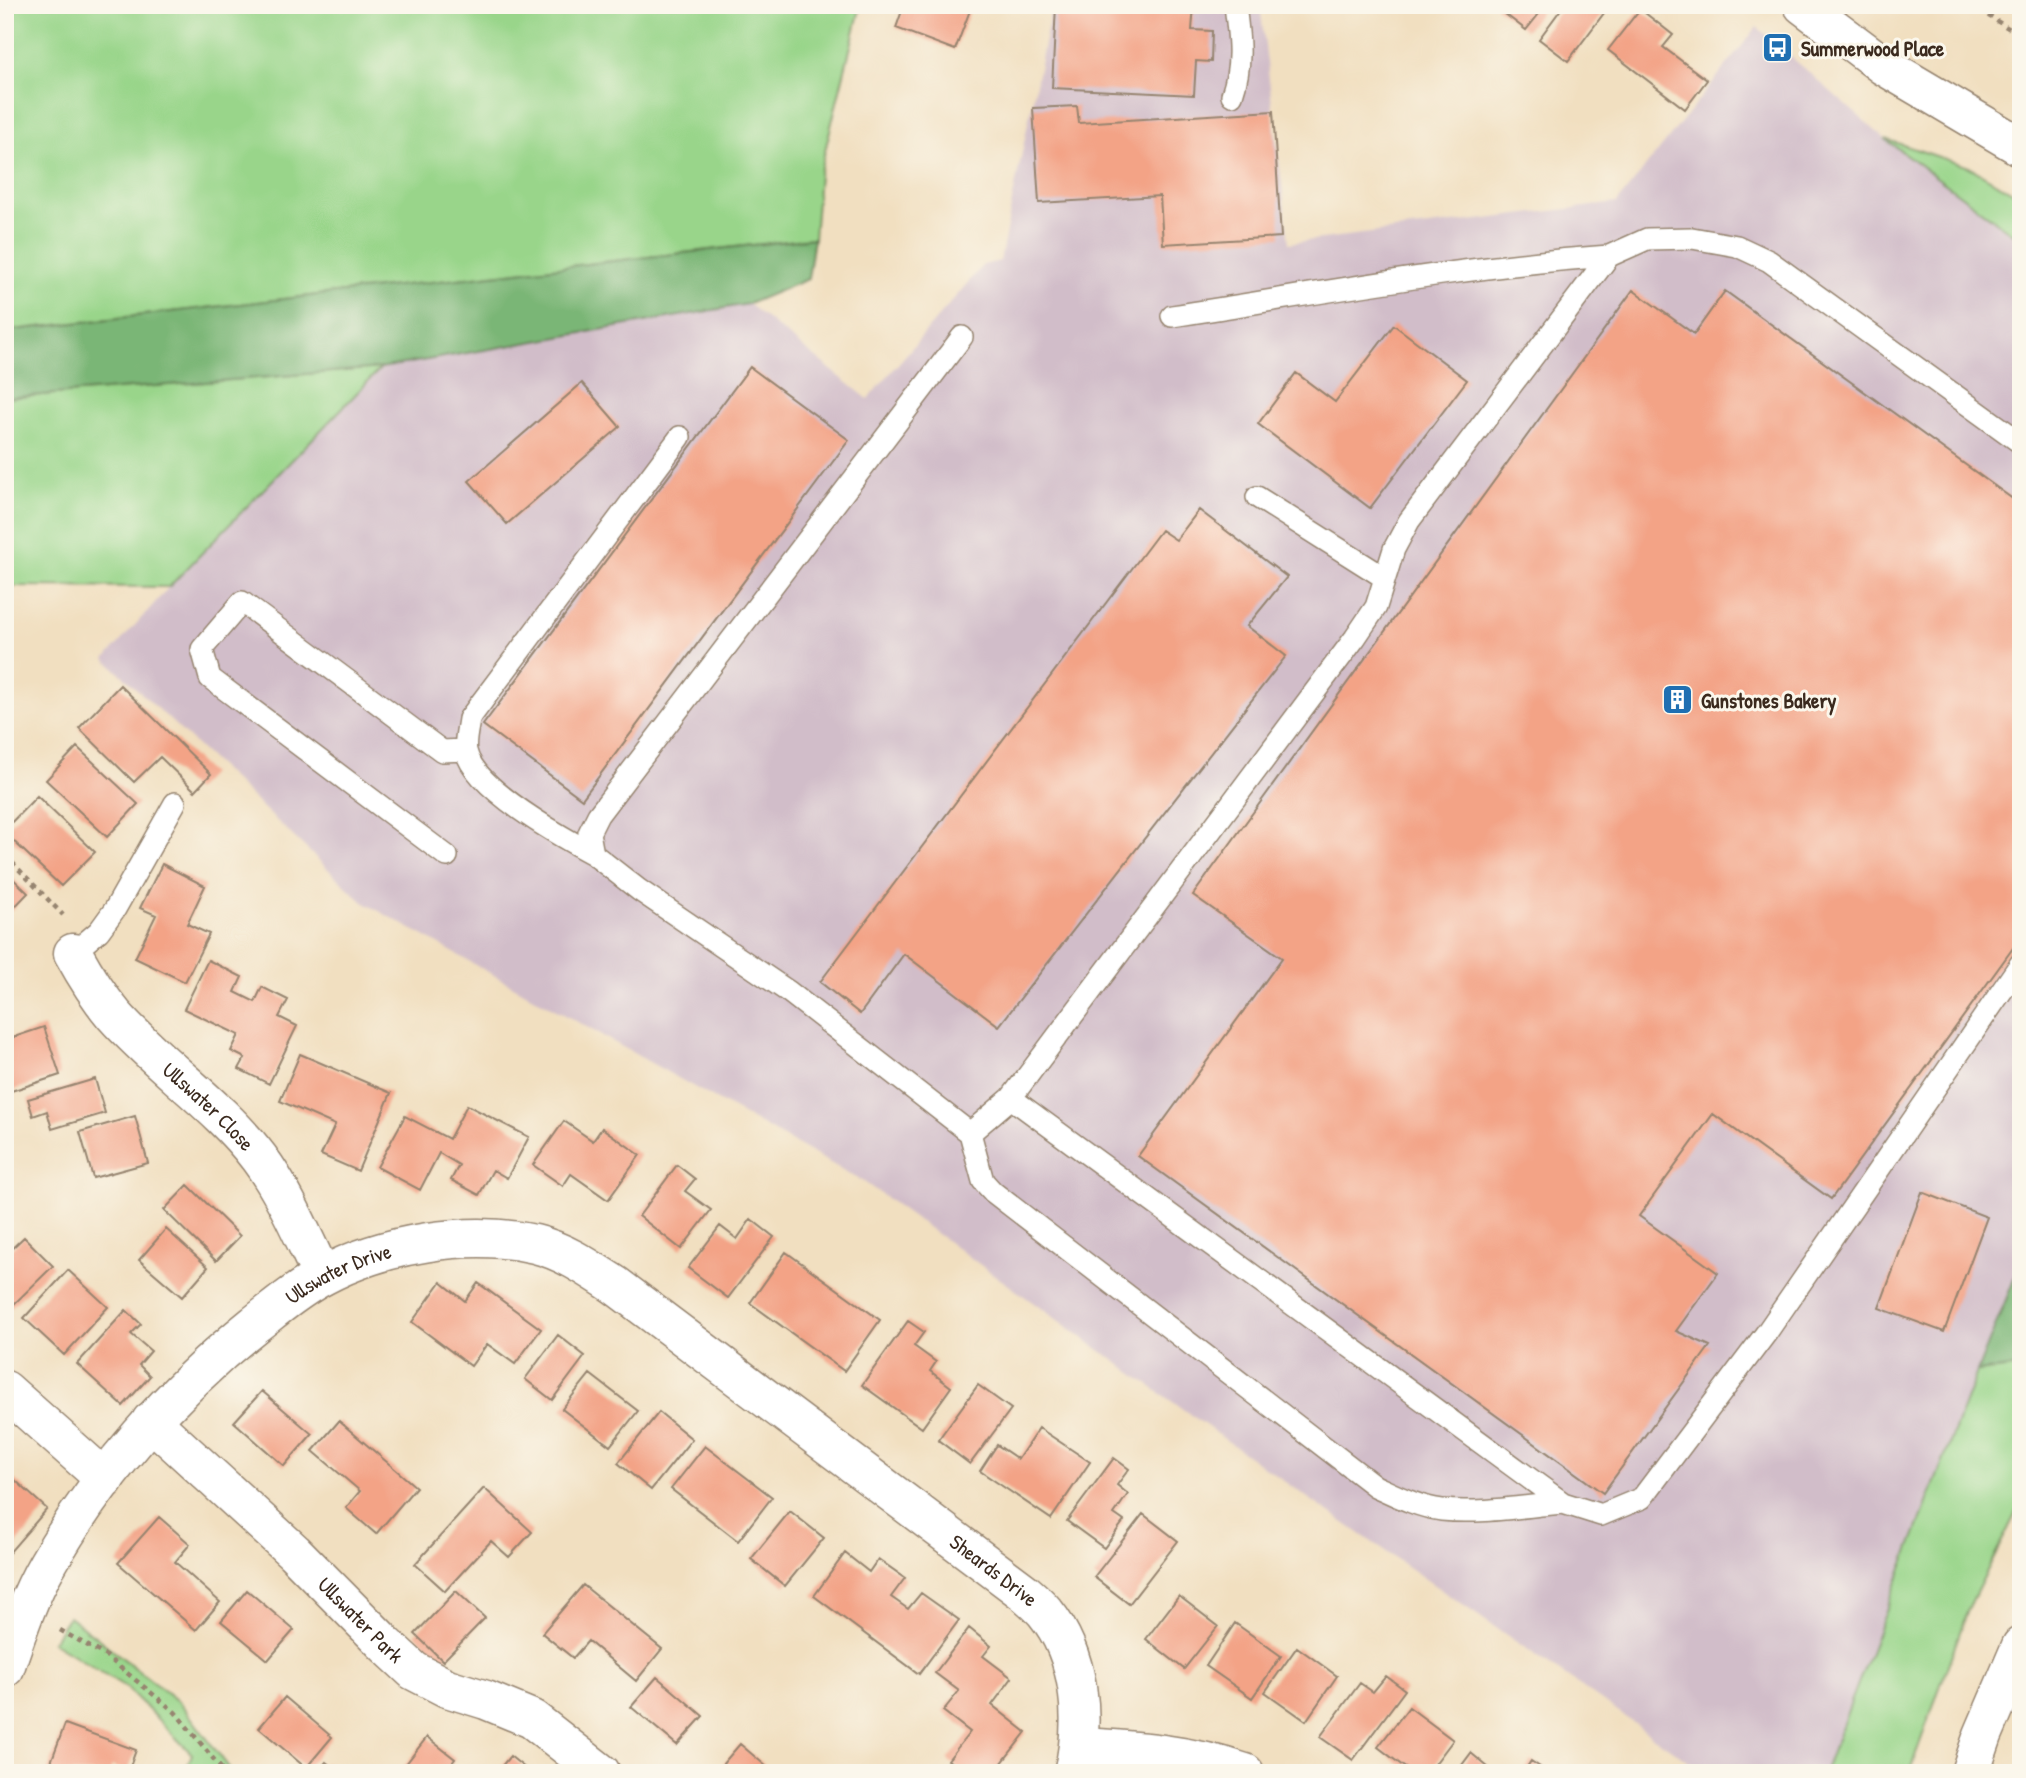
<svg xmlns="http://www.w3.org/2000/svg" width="2026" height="1778" font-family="'Patrick Hand',sans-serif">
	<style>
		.industrial { fill: #d1bdc9 }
		.green { fill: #99d58a; stroke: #6a8054; stroke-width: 2 }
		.forest { fill: #7ab676; stroke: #5a704a; stroke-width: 2 }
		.building { fill: #f3a386 }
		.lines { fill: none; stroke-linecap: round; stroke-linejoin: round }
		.lane-casing { stroke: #96846f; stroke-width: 24 }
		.street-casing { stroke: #96846f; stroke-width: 41 }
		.secondary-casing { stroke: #96846f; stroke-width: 41 }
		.highway-casing { stroke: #96846f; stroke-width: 41 }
		.path { stroke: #96846f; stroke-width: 4.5; stroke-dasharray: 5 5; stroke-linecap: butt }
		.lane { stroke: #fff; stroke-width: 21 }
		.street { stroke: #fff; stroke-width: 38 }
		.secondary { stroke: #fff; stroke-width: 38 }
		.highway { stroke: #fff; stroke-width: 38 }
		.labels { text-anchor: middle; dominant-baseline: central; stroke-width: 6; stroke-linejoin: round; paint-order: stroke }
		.poi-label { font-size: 21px; font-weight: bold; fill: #3b2a1e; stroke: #fbf7ec; text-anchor: start }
		.street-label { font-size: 21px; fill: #3b2a1e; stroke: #fbf7ec }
	</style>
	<rect width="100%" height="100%" fill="#fbf7ec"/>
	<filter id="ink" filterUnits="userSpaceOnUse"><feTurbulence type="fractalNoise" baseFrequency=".0143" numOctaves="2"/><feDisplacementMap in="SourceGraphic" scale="14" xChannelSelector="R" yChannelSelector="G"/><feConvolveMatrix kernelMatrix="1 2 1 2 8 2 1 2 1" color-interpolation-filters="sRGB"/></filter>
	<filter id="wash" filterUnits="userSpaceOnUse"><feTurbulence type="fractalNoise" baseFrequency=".00686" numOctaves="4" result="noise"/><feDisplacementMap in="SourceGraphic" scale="28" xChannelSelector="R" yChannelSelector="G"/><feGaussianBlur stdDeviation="1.57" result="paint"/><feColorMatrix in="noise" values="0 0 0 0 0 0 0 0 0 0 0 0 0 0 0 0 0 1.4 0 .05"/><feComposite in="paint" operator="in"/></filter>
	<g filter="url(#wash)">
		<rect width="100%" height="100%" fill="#f1dfc0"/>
		<path class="industrial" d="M1052,5h208l29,238 328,-40 140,-176 128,112 136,101v1022l-197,511h-118l-421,-291 -421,-300 -501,-280 -258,-243 64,-72 212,-219 367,-64 120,95 115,-134 17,-4z"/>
		<path class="green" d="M5,5h856l-42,170 -5,63 -809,93z
			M1885,139l84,28 52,30v43z
			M381,368l-212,219 -164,-1v-188z
			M2021,1367v136l-52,104 -60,166h-85l153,-401z
			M69,1616l111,87 53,70h-48l7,-19 -65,-66 -75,-46z"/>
		<path class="forest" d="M814,238l-6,41 -60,25 -367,64 -376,30v-67z
			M2021,1262v105l-44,5z"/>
		<g id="blocks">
			<path class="building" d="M904,5h68l-17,45 -59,-22z
				M1056,5h138l-2,25 20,1 -1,31 -15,-1 -2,34 -142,-7z
				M1497,5h49l-20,25 -30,-23z
				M1564,5h12l4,3 2,-3h28l-42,56 -29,-22z
				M1640,9l33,26 -10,12 44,33 -22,29 -77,-59z
				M1077,106l2,17 194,-12 8,126 -118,7 -3,-48 -121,7 -6,-95z
				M1633,290l61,44 31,-43 296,214v432l-190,262 -118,-85 -74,102 79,57 -42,58 34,15 -107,147 -465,-337 144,-198 -89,-63z
				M1394,325l73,55 -97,128 -112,-84 38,-51 39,29z
				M750,367l99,73 -267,359 -99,-74z
				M582,383l38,44 -113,97 -38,-43z
				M1199,510l88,67 -40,49 39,30 -287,370 -95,-72 -44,60 -40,-32 341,-452 15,10z
				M120,685l91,89 -16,17 -35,-34 -26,25 -55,-54z
				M77,747l61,57 -31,33 -61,-57z
				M37,796l58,56 -34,34 -56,-53v-4z
				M162,864l43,22 -18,38 22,10 -24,48 -50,-24 21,-43 -16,-7z
				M5,871l23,22 -23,24z
				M208,960l34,17 -7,15 20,10 7,-15 26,13 -9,17 18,9 -28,58 -30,-15 6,-11 -14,-7 8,-16 -55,-26z
				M44,1027l16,48 -55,18v-53z
				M300,1054l91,39 -33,78 -37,-16 14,-30 -55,-24z
				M95,1079l10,34 -53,16 -5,-18 -14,5 -5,-17z
				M467,1105l62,32 -22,41 -14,-8 -14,25 -28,-15 8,-15 -20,-12 -19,37 -43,-23 28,-51 44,23z
				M135,1116l13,47 -55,15 -13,-46z
				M564,1121l29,20 9,-13 38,27 -32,45 -37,-26 -8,12 -30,-21z
				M677,1165l18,14 -10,12 26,19 -30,39 -42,-33z
				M188,1185l52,51 -24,25 -52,-51z
				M1922,1192l65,25 -43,115 -65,-24z
				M751,1219l23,18 -46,61 -40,-30 32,-42 17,13z
				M166,1229l42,38 -26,30 -43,-37z
				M24,1237l29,29 -43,42 -5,-4v-49z
				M786,1252l94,68 -36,51 -94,-68z
				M68,1270l40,37 -44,48 -40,-37z
				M441,1282l24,19 13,-18 63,46 -26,35 -28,-20 -16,22 -59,-44z
				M126,1310l15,14 -10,10 20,17 -12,14 11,11 -27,30 -46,-42z
				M908,1321l16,11 -10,14 22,16 -6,9 21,16 -29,41 -60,-43z
				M558,1335l27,21 -33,44 -27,-21z
				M590,1374l48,37 -28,35 -48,-37z
				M978,1385l33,24 -41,55 -32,-24z
				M262,1391l50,43 -28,32 -50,-44z
				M659,1412l33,27 -41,51 -33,-27z
				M339,1421l77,66 -40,47 -30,-26 14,-17 -47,-40z
				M1039,1428l51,34 -39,57 -71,-48 17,-26 21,14z
				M705,1446l67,51 -34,44 -67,-52z
				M1114,1458l15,11 -12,16 11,9 -14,20 10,7 -20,27 -37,-27z
				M5,1471l42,38 -38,44 -4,-3z
				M484,1488l48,44 -23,25 -18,-16 -46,50 -30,-27z
				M790,1511l34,27 -39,48 -34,-27z
				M1143,1514l35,27 -49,63 -35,-27z
				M159,1517l31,27 -15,18 45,40 -24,28 -78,-67z
				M845,1553l24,19 9,-13 27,19 -14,19 17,12 13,-16 38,27 -40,54 -105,-78z
				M583,1585l79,64 -26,32 -48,-40 -15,17 -31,-25z
				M247,1590l47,40 -26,30 -47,-39z
				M456,1591l29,27 -42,43 -28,-27z
				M1179,1596l39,30 -34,43 -38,-30z
				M1235,1623l46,33 -29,42 -46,-32z
				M969,1628l22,18 -8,10 29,22 -20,27 34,27 -32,41h-29l-17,-13 22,-28 -27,-21 16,-20 -24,-18z
				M1297,1647l40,29 -31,45 -41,-29z
				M1386,1676l19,14 -52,70 -33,-23 40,-54 13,9z
				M657,1677l46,39 -26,29 -46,-38z
				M285,1697l47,40 -26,31 -47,-40z
				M1409,1707l44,33 -25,33h-16l-34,-26z
				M65,1724l71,26 -8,22 -16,-6 -3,7h-62z
				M427,1737l28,22 -11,14h-45z
				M740,1744l34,29h-59z
				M1471,1753l24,20h-39z
				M510,1756l21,17h-35z
				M1531,1761l18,12h-26z
				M326,1762l14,11h-23z"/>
		</g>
	</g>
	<g filter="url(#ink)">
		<use href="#blocks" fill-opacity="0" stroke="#96846f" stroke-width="2"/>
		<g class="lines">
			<defs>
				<path id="lane" d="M1232,95c11,-32 7,-57 3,-90
					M1172,316c145,-22 291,-50 437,-60
					M962,337l-364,478 -9,18 4,21 46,36 150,102 181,141 41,-35 552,405 38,12 41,-17 125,-166 254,-369
					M1257,497l128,81
					M593,854c-33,-18 -119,-66 -127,-103 -2,-9 2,-23 3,-32l211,-282
					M447,856l-237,-178 -8,-29 40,-47 200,149 23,-1
					M73,953l26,-22 16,-22 60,-106
					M1011,1098l344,-460 21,-31 18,-58 15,-28 200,-265 38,-17 45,-1 45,8 32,15 252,182
					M970,1133l13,48 10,11 382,294c22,10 43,21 67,24 38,4 83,-4 121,-7"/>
				<g id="street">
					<path id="s1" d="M73,953c12,22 25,43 41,62 45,51 104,89 145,143 26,35 44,79 63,118"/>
					<path d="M5,1390l100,89"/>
					<path id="s2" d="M151,1421l143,131 92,93 28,26 33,17 39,12 46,19 69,54"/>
					<path id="s3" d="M5,1668c12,-35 23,-70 42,-103 51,-90 126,-175 207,-240 22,-17 44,-36 69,-49 59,-32 146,-47 212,-32 29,7 54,24 80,41l410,308c7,6 14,12 20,19 36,44 41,108 28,161"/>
					<path d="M1080,1747c56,3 111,7 165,26"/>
				</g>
				<path id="secondary" d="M1803,5l81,61 137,81"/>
				<path id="highway" d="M1970,1773l13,-38 38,-89"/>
			</defs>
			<use href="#lane" class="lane-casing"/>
			<use href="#street" class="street-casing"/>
			<use href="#secondary" class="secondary-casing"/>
			<use href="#highway" class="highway-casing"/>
			<path class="path" d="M1971,5l50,31
				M5,855l58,60
				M60,1630l46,26 69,56 50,61"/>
			<use href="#lane" class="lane"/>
			<use href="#street" class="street"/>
			<use href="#secondary" class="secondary"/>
			<use href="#highway" class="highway"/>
		</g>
	</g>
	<defs>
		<symbol id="bus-square" viewBox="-11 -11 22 22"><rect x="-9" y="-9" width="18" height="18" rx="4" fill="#1f6fb2" stroke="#fbf7ec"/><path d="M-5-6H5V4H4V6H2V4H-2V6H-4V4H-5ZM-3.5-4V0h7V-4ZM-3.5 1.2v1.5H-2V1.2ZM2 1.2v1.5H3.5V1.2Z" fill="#fff"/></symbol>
		<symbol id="building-square" viewBox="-11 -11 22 22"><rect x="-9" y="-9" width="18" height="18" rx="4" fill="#1f6fb2" stroke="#fbf7ec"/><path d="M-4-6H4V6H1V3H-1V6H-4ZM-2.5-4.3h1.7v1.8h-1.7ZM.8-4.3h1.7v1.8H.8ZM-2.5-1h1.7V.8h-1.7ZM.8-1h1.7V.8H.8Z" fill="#fff"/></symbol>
	</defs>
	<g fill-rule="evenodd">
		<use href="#bus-square" x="1760" y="30" width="35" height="35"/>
		<use href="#building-square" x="1660" y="682" width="35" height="35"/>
	</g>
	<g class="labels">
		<g class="poi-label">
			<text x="1801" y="48">Summerwood Place</text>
			<text x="1701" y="700">Gunstones Bakery</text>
		</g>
		<g class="street-label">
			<text stroke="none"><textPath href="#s1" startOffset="206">Ullswater Close</textPath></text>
			<text stroke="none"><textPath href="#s3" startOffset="530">Ullswater Drive</textPath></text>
			<text stroke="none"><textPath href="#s3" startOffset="1298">Sheards Drive</textPath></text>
			<text stroke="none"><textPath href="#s2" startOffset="289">Ullswater Park</textPath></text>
		</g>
	</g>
	<rect width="2026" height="1778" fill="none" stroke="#fbf7ec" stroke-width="28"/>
</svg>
